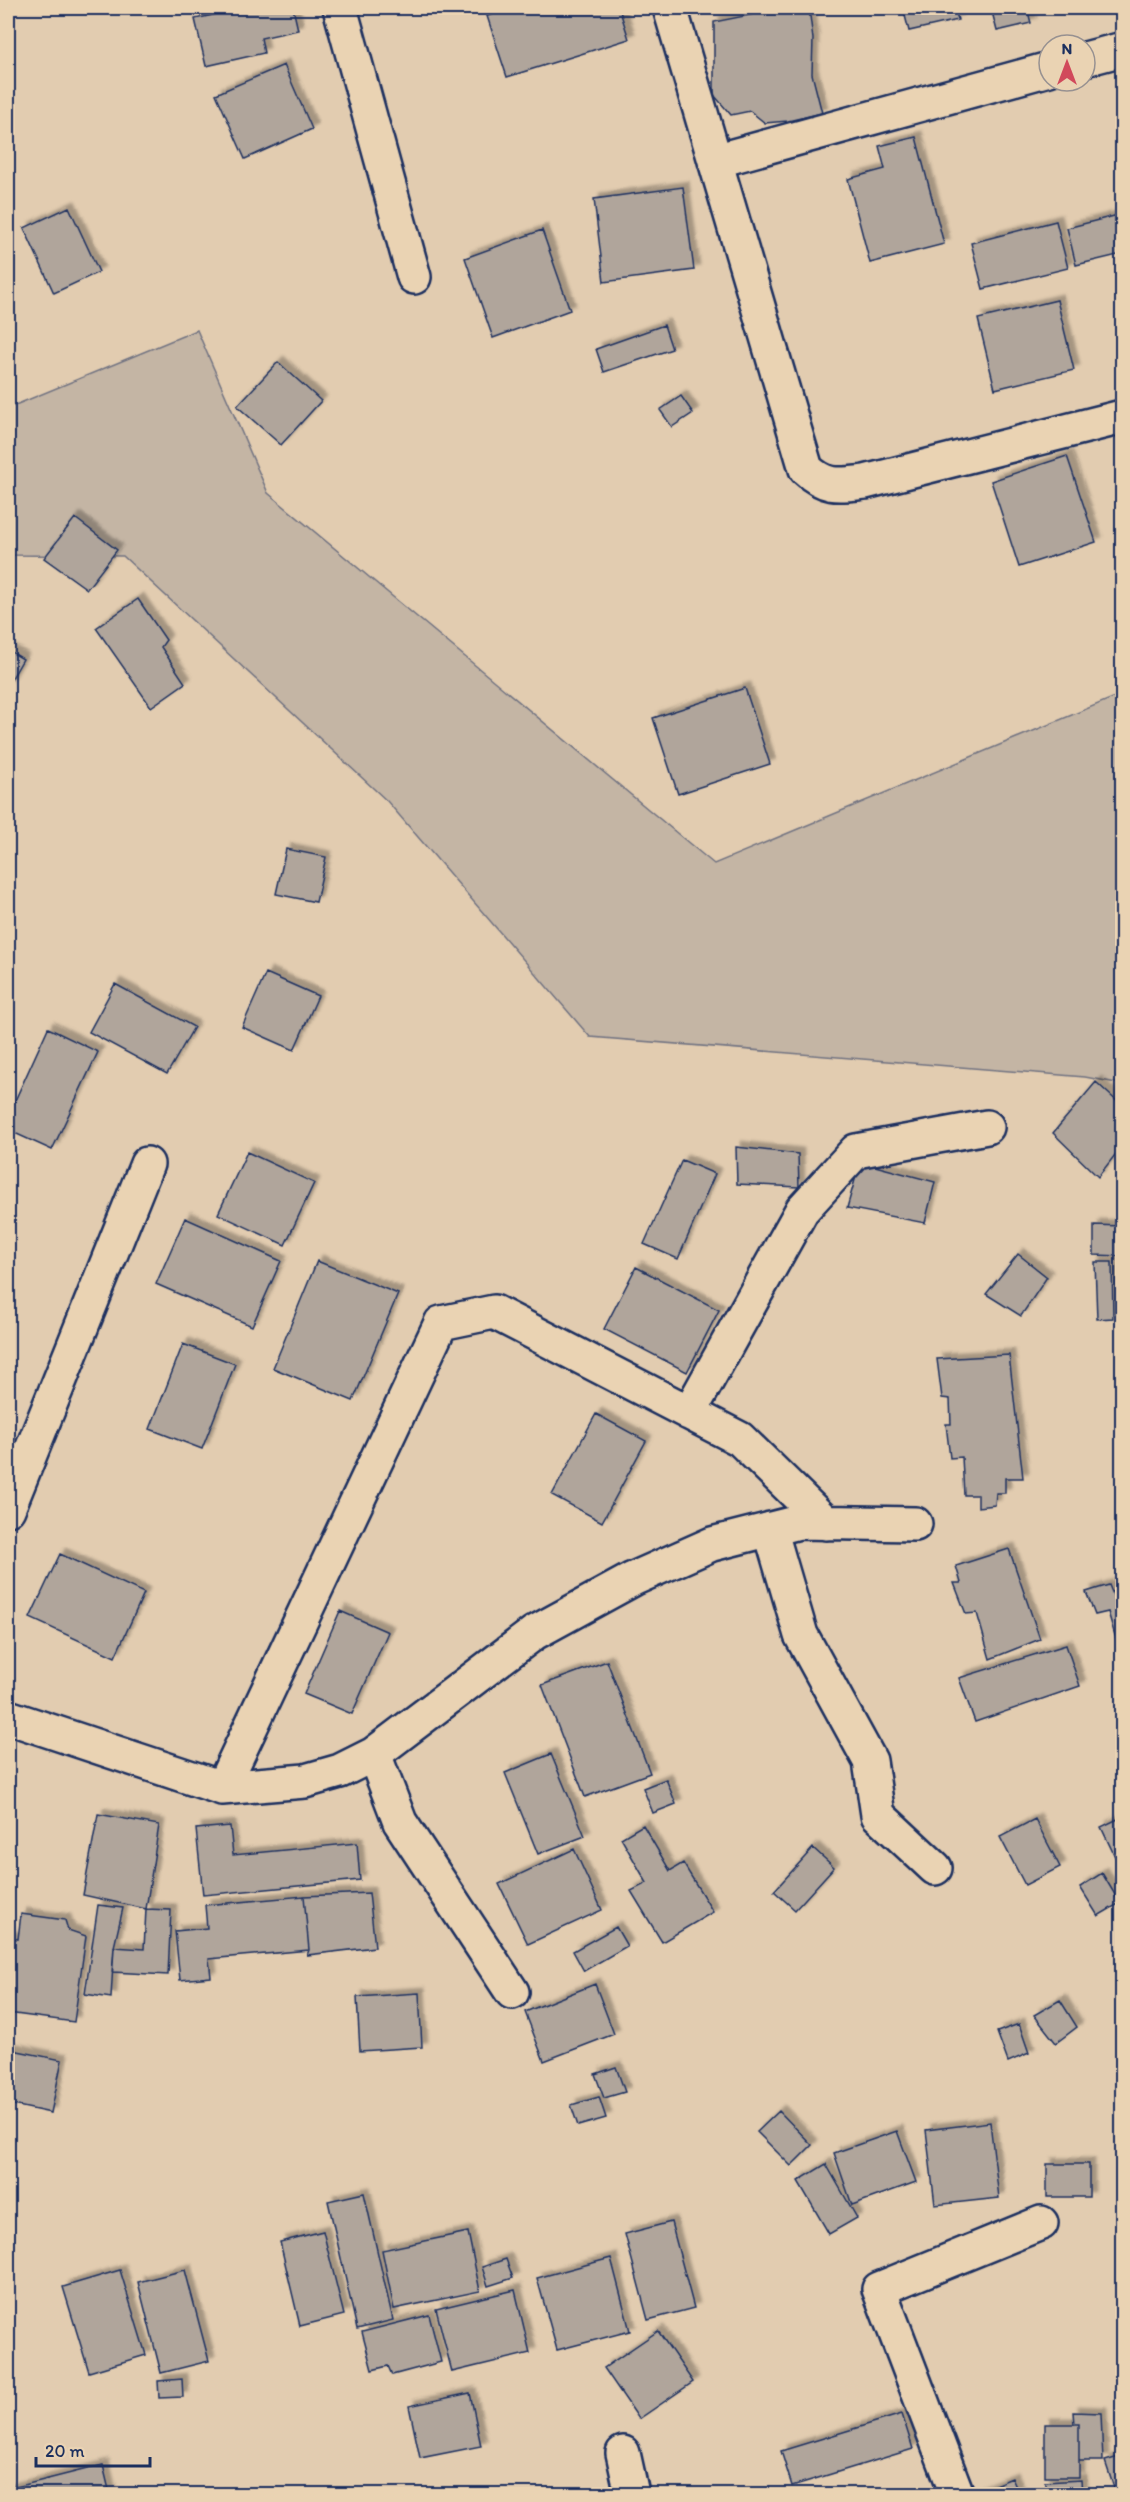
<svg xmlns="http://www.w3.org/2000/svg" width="1130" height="2502" font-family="Itim,sans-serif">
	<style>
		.green { fill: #c4b5a4; stroke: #707281; stroke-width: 1.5 }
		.building { fill: #b0a59b; stroke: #1b2f5e; stroke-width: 1.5; filter: url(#shadow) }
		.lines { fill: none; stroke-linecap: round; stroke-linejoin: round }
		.street-casing { stroke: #1b2f5e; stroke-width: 38 }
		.street { stroke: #ead3b3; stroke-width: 33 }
	</style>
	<defs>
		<filter id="shadow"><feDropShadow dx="5.5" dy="-5.5" stdDeviation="1.5" flood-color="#0004"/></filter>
	</defs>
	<rect width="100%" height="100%" fill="#e2ccb0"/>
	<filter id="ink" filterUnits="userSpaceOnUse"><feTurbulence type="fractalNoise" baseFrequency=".0167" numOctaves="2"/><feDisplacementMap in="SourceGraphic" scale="12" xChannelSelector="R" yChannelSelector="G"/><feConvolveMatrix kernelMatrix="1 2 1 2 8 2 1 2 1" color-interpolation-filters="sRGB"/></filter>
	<g filter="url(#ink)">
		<path class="green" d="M197,330l71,163 446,371 408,-170v390l-37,-7 -495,-40 -203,-236 -264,-245 -115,-1v-147z"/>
		<path class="building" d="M244,8h49l5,22 -37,8 3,15 -58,13 -11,-47z
			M514,8h105l10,31 -122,38 -20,-61z
			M785,8h20l5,8 3,23 -1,35 10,39 -34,8 -23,2 -15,-12 -19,4 -17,-20v-73z
			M903,8h52l3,12 -49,11z
			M991,8h36l4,15 -34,8z
			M284,65l28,64 -67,30 -29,-65z
			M916,137l28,107 -74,19 -22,-84 37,-10 -6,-23z
			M683,187l11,83 -90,12 -10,-83z
			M69,207l30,65 -45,21 -30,-65z
			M1122,214v40l-46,11 -9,-37z
			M1056,221l12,47 -85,21 -12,-46z
			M542,230l28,80 -77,28 -28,-80z
			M1057,300l17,70 -79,19 -17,-70z
			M664,325l8,24 -68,23 -8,-23z
			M278,362l43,39 -40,44 -44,-39z
			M681,396l12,17 -21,14 -12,-17z
			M1067,456l29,86 -77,25 -28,-86z
			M75,518l42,32 -30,39 -43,-31z
			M138,599l28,41 -5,7 24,36 -34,24 -55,-79z
			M8,650l15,9 -15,26z
			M745,688l25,76 -92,30 -25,-76z
			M286,849l40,8 -10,45 -40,-8z
			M266,973l52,23 -24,54 -52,-23z
			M115,984l79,43 -27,47 -78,-42z
			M48,1028l50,24 -46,98 -44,-20v-14z
			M1096,1082l26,24v40l-24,31 -45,-44z
			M736,1147l62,7 1,33 -62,-3z
			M247,1152l67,31 -29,62 -67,-31z
			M682,1160l33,14 -37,85 -34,-15z
			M860,1162l75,20 -10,41 -78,-15z
			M185,1218l96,43 -29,65 -96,-42z
			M1094,1225l28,1v30l-28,-1z
			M1018,1254l29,23 -26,39 -35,-22z
			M317,1261l81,33 -45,107 -80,-33z
			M1095,1262h17l1,56 -16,1z
			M636,1267l83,43 -32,62 -83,-43z
			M183,1344l52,20 -33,85 -52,-20z
			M1009,1355l14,123h-18v15h-9l-1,12 -17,2v-12h-14l-2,-38 -12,1 -4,-34h5l-1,-25 -8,-1 -5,-39z
			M596,1414l50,27 -44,81 -50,-27z
			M1009,1549l31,90 -50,20 -13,-46 -11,1 -12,-31h7l-5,-17z
			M60,1554l84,39 -29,64 -85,-39z
			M1109,1585l9,22 4,-2v54l-14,-47 -13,3 -9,-23z
			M340,1611l48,21 -36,82 -48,-20z
			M1066,1645l14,41 -105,36 -16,-44z
			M607,1661l43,112 -65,24 -43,-112z
			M551,1754l34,82 -47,18 -33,-81z
			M666,1779l10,25 -23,9 -10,-25z
			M98,1814l61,11 -13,84 -63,-14z
			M1122,1817v49l-2,1 -19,-40z
			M1035,1819l25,48 -35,18 -25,-48z
			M643,1825l27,46 13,-8 30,49 -51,30 -31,-51 16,-8 -26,-45z
			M230,1826l3,29 124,-12 3,37 -157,15 -7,-66z
			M813,1848l21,19 -39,43 -21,-19z
			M574,1849l28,61 -74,34 -29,-60z
			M1102,1873l18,30 -22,13 -18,-29z
			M369,1893l6,54 -68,8 2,-5 -5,-54z
			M304,1896l5,54 -100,9 2,18 -31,3 -5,-49 32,-3 -2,-23z
			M98,1905l25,3 -9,39 -3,51 -26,-4z
			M146,1909l25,1 -3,65 -56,-3 2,-25 30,2z
			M21,1914l44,6 3,10 18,6 -12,86 -66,-9v-76l10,2z
			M616,1927l11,19 -43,25 -11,-20z
			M595,1984l19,50 -70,27 -19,-49z
			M419,1993l3,54 -62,4 -3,-54z
			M1060,2000l17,27 -21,16 -22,-28z
			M1019,2024l10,29 -21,9 -11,-30z
			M8,2049l54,11 -11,53 -43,-9z
			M616,2067l9,25 -21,6 -9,-24z
			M599,2097l7,21 -28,8 -7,-21z
			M779,2111l33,34 -21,21 -34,-34z
			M990,2122l9,76 -64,7 -9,-75z
			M897,2131l19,51 -64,23 -18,-52z
			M826,2164l31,54 -28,16 -31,-53z
			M1047,2164h42v33h-42z
			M364,2193l29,127 -36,9 -29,-128z
			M671,2222l23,86 -46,12 -23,-86z
			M323,2231l21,84 -44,11 -20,-84z
			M468,2232l12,59 -86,18 -12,-59z
			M611,2258l19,73 -73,19 -20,-72z
			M506,2259l7,19 -25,8 -6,-19z
			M120,2270l26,85 -57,17 -26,-85z
			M185,2270l24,91 -48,12 -23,-91z
			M515,2290l15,63 -78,19 -16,-63z
			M429,2315l12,47 -49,13 -4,-9 -16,4 -10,-38z
			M658,2331l35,51 -54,37 -35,-51z
			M182,2379l1,18 -24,1 -1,-17z
			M470,2393l11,53 -61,12 -11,-52z
			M1073,2412l28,1 2,48h-24v-37h-5z
			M902,2414l11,35 -121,37 -11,-35z
			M1045,2424h34v53h-34z
			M1122,2456v38h-6l-11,-33z
			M103,2465l7,29h-102v-5z
			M1012,2478l7,16h-46z
			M1081,2480l1,14h-37v-12z"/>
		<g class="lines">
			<defs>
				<path id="street" d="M340,8l74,269
					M670,8l136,461c20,19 33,16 59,13l257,-65
					M1085,59l34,-9
					M715,161l334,-92
					M689,1413l113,-203 54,-59 131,-24
					M8,1509l139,-345
					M770,1529l31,106 69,126 8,54 57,53
					M8,1717l214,71 83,-7 35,-10 34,-17 160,-121 99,-54 79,-35 87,-22 116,2
					M374,1754l26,68 112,170
					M222,1788l219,-465 53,-11 246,127 86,84
					M623,2453l9,41
					M957,2494l-78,-205 162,-66"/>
			</defs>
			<use href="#street" class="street-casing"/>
			<use href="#street" class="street"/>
		</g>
	</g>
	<rect width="1130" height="2502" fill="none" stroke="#ead3b3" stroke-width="30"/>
	<rect x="15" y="15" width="1100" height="2472" fill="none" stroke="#1b2f5e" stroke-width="2" filter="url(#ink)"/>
	<g transform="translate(1067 63)"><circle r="28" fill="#ead3b3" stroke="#979191" stroke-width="1.5"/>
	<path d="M0-4.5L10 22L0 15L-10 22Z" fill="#d1495b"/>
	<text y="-9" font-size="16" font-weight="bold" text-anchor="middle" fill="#1b2f5e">N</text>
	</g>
	<path d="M36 2457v9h114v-9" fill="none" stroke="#1b2f5e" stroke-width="3"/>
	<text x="45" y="2457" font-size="18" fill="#1b2f5e" stroke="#ead3b3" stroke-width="4.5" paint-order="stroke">20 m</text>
</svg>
